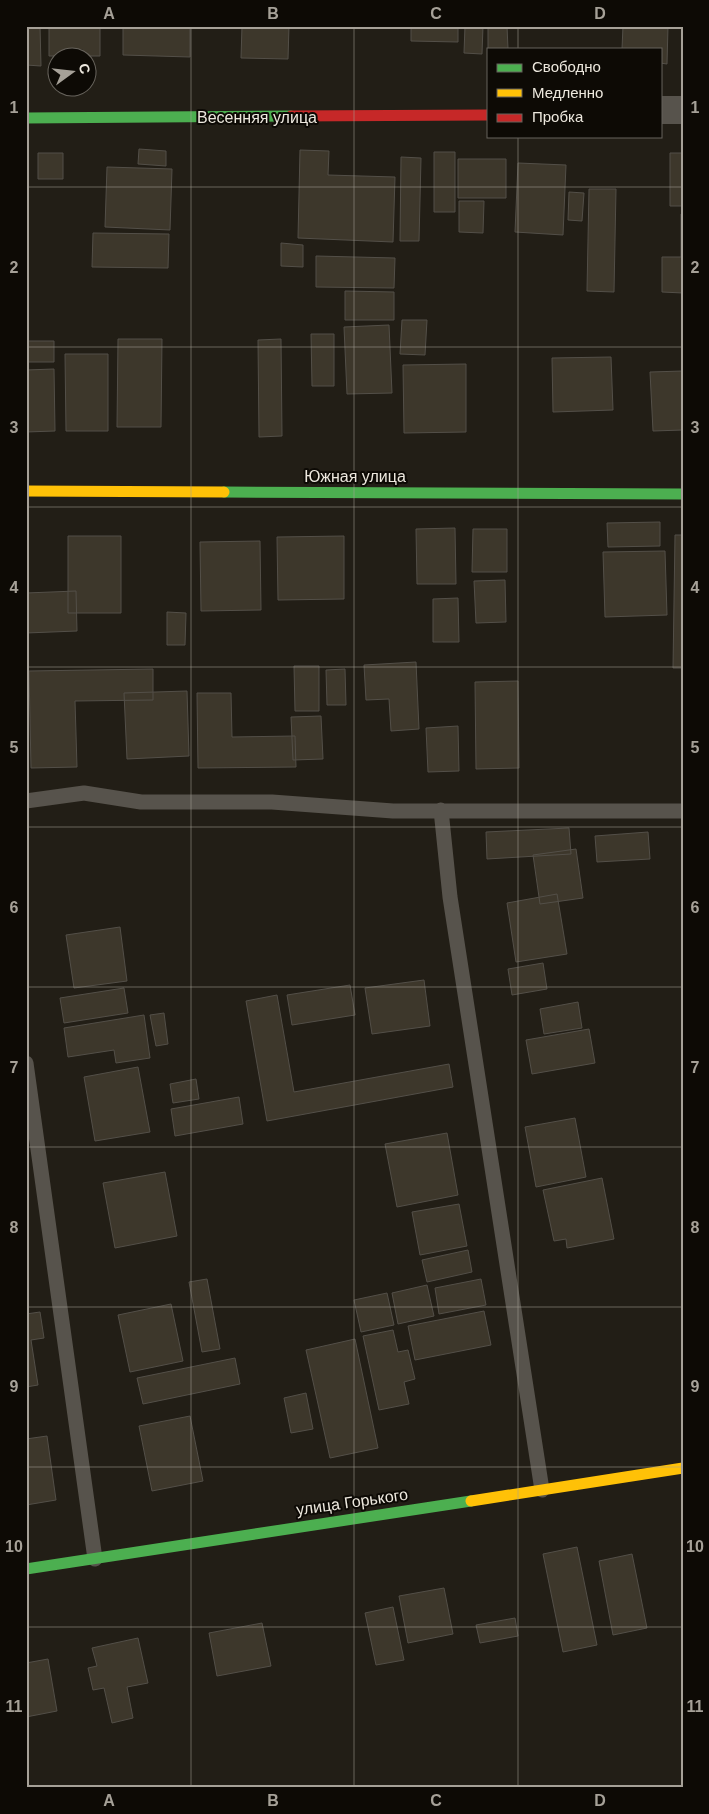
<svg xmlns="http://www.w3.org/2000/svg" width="709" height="1814" font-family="Helvetica,sans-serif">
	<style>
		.building { fill: #3d372b; stroke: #534f48 }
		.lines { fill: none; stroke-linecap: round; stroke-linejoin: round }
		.lane { stroke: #57534c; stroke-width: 15 }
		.street { stroke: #57534c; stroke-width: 28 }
		.fast { stroke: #4caf50; stroke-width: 11 }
		.slow { stroke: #ffc107; stroke-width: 11 }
		.jam { stroke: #c62828; stroke-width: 11 }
		.grid { fill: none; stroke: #a6a198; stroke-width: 1; stroke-opacity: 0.55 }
		.labels { text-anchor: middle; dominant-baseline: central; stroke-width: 4; stroke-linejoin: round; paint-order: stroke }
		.street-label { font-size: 16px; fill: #ede8de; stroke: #0d0a05 }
		.neatline { fill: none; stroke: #a6a198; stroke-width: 2 }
		.grid-label { font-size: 16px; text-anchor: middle; font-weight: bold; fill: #a6a198 }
	</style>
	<rect width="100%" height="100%" fill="#221e16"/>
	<path class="building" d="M26,26h14l1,40 -15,-1z
		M49,26h51v30h-51z
		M123,26h67v31l-67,-2z
		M242,26h47l-1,33 -47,-1z
		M411,26h47v16l-47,-1z
		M465,26h18l-1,28 -18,-1z
		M488,26h19l1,23h-20z
		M623,26h45l-1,38 -7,-1v-14h-38z
		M139,149l27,2v15l-28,-2z
		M300,150l29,1 -1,24 67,2 -2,65 -95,-4z
		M434,152h21v60h-21z
		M38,153h25v26h-25z
		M670,153h13v53h-13z
		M401,157l20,1 -2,83h-19z
		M458,159h48v39h-48z
		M518,163l48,2 -3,70 -48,-3z
		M107,167l65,2 -2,61 -65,-3z
		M589,189h27l-2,103 -27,-1z
		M569,192l15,1 -2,28 -14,-1z
		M459,201h25l-1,32 -24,-1z
		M681,214h2v79l-21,-1v-35h19z
		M93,233l76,1 -1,34 -76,-1z
		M281,243l22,2v22l-22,-1z
		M316,256l79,2 -1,30 -78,-1z
		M345,291l49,1v28h-49z
		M402,320h25l-2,35 -25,-1z
		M389,325l3,68 -45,1 -3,-67z
		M311,334h23v52h-22z
		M118,339h44l-1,88h-44z
		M281,339l1,97 -23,1 -1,-97z
		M26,341h28v21h-28z
		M65,354h43v77h-42z
		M611,357l2,53 -60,2 -1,-54z
		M466,364v68l-62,1 -1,-68z
		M54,369l1,62 -29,1v-62z
		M683,371v59l-30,1 -3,-59z
		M660,522v24l-52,1 -1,-24z
		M455,528l1,56h-39l-1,-55z
		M473,529h34v43h-35z
		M675,535h8v133h-10z
		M68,536h53v77h-53z
		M344,536v63l-66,1 -1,-63z
		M260,541l1,69 -60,1 -1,-69z
		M665,551l2,64 -62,2 -2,-65z
		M505,580l1,42 -30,1 -2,-42z
		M76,591l1,40 -51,2v-40z
		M458,598l1,44h-26v-43z
		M167,612l19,1 -1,32h-18z
		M416,662l3,67 -28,2 -2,-32 -23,1 -2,-35z
		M294,666h25v45h-24z
		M153,669v31l-78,1 2,66 -46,1 -2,-97z
		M345,669l1,36h-19l-1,-35z
		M518,681l1,87 -43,1 -1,-87z
		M187,691l2,65 -62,3 -3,-66z
		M197,693h34l1,44 63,-1 1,31 -98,1z
		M321,716l2,43 -30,1 -2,-43z
		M458,726l1,45 -31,1 -2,-44z
		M569,828l2,26 -84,5 -1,-27z
		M648,832l2,27 -53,3 -2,-26z
		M576,849l7,49 -43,6 -7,-49z
		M557,894l10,60 -51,8 -9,-59z
		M120,927l7,54 -53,7 -8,-53z
		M543,963l4,26 -35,6 -4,-26z
		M424,980l6,46 -58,8 -7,-46z
		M350,985l5,30 -63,10 -5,-30z
		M124,988l4,25 -64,10 -4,-25z
		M277,995l17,97 155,-28 4,23 -186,34 -21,-120z
		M578,1002l4,26 -38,6 -4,-25z
		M164,1013l4,31 -12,2 -6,-31z
		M144,1015l6,43 -34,5 -2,-13 -46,7 -4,-29z
		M589,1029l6,34 -63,11 -6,-34z
		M138,1067l12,65 -55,9 -11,-64z
		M196,1079l3,20 -26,4 -3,-19z
		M239,1097l4,27 -68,12 -4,-27z
		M575,1118l11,59 -50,10 -11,-60z
		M447,1133l11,62 -61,12 -12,-63z
		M165,1172l12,64 -62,12 -12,-65z
		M602,1178l12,61 -47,9 -1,-9 -12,2 -11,-51z
		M459,1204l8,42 -47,9 -8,-43z
		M468,1250l4,22 -45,10 -5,-22z
		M207,1279l13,70 -18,3 -13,-70z
		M481,1279l5,26 -47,9 -4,-26z
		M427,1285l7,31 -36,8 -6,-31z
		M387,1293l7,32 -33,7 -7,-32z
		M171,1304l12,57 -53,11 -12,-57z
		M484,1311l7,34 -76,15 -7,-34z
		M40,1312l4,26 -13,2 7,45 -12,2v-73z
		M393,1330l5,22 10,-2 7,29 -11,3 5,22 -30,6 -16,-74z
		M355,1339l23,109 -48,10 -24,-108z
		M235,1358l5,26 -97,20 -6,-26z
		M306,1393l7,36 -22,4 -7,-35z
		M190,1416l13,65 -51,10 -13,-65z
		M47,1436l9,64 -30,5v-66z
		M577,1547l20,98 -34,7 -20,-98z
		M632,1554l15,74 -34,7 -14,-74z
		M444,1588l9,46 -45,9 -9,-47z
		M393,1607l11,53 -28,5 -11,-52z
		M515,1618l3,18 -38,7 -4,-18z
		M262,1623l9,43 -54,10 -8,-43z
		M138,1638l10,45 -21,4 6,31 -21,5 -8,-35 -11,2 -5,-22 9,-2 -5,-18z
		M48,1659l9,52 -31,6v-54z"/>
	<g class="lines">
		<path class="lane" d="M26,801l58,-8 57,9h131l121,9h290
			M441,810l9,87 92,593
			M26,1063l69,496"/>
		<path class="street" d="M660,110h23"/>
		<path class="fast" d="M26,118l265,-2
			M224,492l459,2
			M26,1569l445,-68"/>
		<path class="slow" d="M26,491l198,1
			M471,1501l212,-33"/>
		<path class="jam" d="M291,116l197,-1"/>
	</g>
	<path class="grid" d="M191,26v1762M354,26v1762M518,26v23M518,136v1652M26,187h657M26,347h657M26,507h657M26,667h657M26,827h657M26,987h657M26,1147h657M26,1307h657M26,1467h657M26,1627h657"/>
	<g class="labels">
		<g class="street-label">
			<text x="257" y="117">Весенняя улица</text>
			<text x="355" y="476">Южная улица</text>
			<text transform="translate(352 1502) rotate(-8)">улица Горького</text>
		</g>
	</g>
	<rect width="709" height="1814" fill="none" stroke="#0d0a05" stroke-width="55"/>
	<rect x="487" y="48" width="175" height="90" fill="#0d0a05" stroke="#67635c"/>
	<rect x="497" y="64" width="25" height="8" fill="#4caf50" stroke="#67635c"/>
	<text x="532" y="72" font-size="15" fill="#ede8de">Свободно</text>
	<rect x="497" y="89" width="25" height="8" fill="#ffc107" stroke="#67635c"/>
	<text x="532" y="98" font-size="15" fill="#ede8de">Медленно</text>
	<rect x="497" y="114" width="25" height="8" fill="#c62828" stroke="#67635c"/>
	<text x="532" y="122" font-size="15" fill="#ede8de">Пробка</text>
	<g transform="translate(72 72) rotate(75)"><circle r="24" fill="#0d0a05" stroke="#67635c"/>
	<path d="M0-4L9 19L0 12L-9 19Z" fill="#a6a198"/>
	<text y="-8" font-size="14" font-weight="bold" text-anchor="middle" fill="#ede8de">С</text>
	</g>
	<rect x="28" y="28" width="654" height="1758" class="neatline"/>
	<g class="grid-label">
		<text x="109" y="19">A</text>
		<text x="273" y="19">B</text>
		<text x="436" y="19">C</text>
		<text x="600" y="19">D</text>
		<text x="14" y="113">1</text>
		<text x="695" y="113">1</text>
		<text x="14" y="273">2</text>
		<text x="695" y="273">2</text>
		<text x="14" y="433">3</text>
		<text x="695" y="433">3</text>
		<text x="14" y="593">4</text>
		<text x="695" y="593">4</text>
		<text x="14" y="753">5</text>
		<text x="695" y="753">5</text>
		<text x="14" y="913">6</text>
		<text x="695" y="913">6</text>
		<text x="14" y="1073">7</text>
		<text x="695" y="1073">7</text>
		<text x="14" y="1233">8</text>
		<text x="695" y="1233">8</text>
		<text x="14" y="1392">9</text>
		<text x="695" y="1392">9</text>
		<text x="14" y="1552">10</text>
		<text x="695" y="1552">10</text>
		<text x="14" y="1712">11</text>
		<text x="695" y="1712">11</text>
		<text x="109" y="1806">A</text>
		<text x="273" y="1806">B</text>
		<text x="436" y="1806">C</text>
		<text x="600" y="1806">D</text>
	</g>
</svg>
